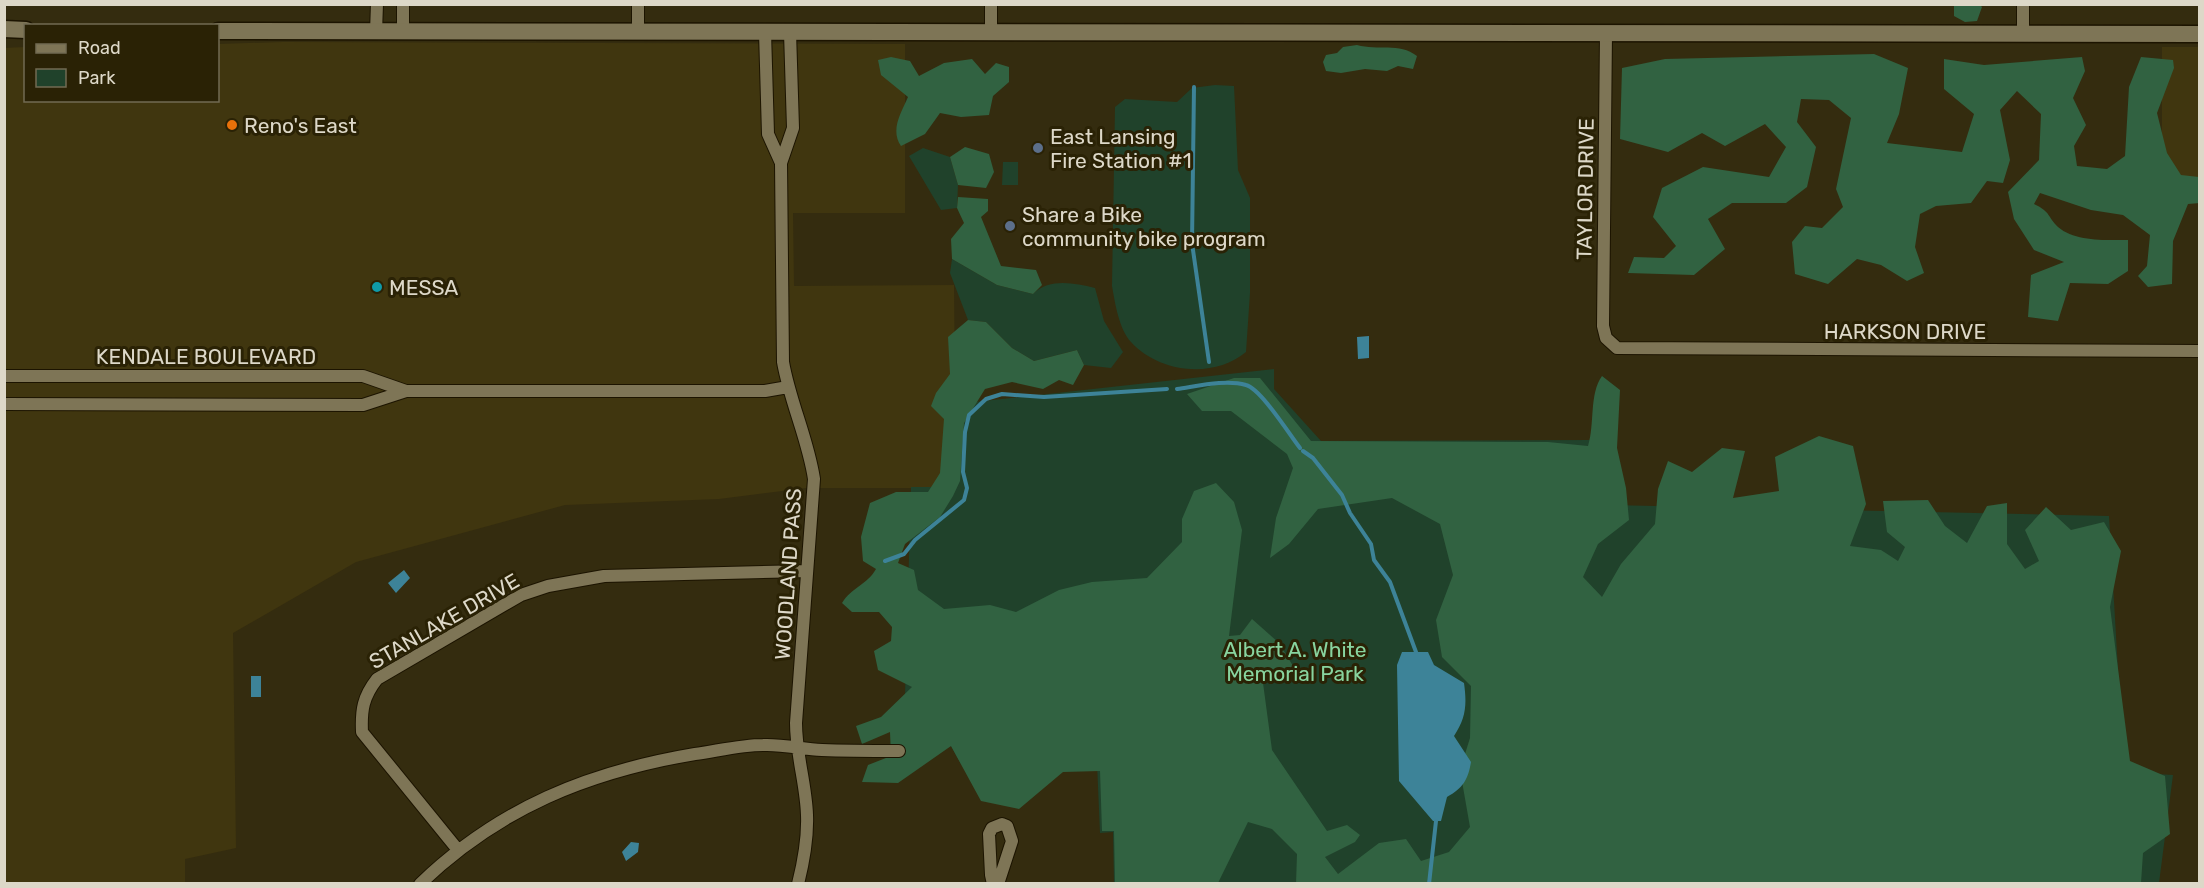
<svg xmlns="http://www.w3.org/2000/svg" width="2204" height="888" font-family="Rubik,sans-serif">
	<style>
		.built { fill: #40360f }
		.green { fill: #20422b }
		.forest { fill: #316241 }
		.water { fill: #3d8398 }
		.lines { fill: none; stroke-linecap: round; stroke-linejoin: round }
		.stream { stroke: #3d8398; stroke-width: 4 }
		.minor-casing { stroke: #1c1400; stroke-width: 14 }
		.secondary-casing { stroke: #1c1400; stroke-width: 19 }
		.minor { stroke: #7e7556; stroke-width: 12 }
		.secondary { stroke: #7e7556; stroke-width: 16 }
		.food-dot { fill: #e8710a; stroke: #2a2205; stroke-width: 2 }
		.service-dot { fill: #5c6f8a; stroke: #2a2205; stroke-width: 2 }
		.culture-dot { fill: #0f9aa8; stroke: #2a2205; stroke-width: 2 }
		.labels { text-anchor: middle; dominant-baseline: central; stroke-width: 6; stroke-linejoin: round; paint-order: stroke }
		.poi-label { font-size: 21px; fill: #ddd8c8; stroke: #2a2205; text-anchor: start }
		.street-label { font-size: 21px; fill: #ddd8c8; stroke: #2a2205 }
		.park-label { font-size: 21px; fill: #88d49f; stroke: #2a2205 }
	</style>
	<rect width="100%" height="100%" fill="#342c0f"/>
	<path class="built" d="M283,42l622,2v169h-112l1,73 160,-1 2,203h-150l-87,11 -154,6 -209,57 -123,71 3,215 -51,11v24h-180l-1,-835 21,-1 1,53h192v-56z
		M2162,47h37v145h-37z"/>
	<path class="green" d="M1215,85l19,1 4,84 12,28v95l-4,59c-32,27 -87,21 -115,-10 -12,-13 -16,-39 -19,-56l3,-179 10,-8 52,3 15,-14z
		M923,148l27,9 8,28 -1,23 -16,2 -32,-54z
		M1003,162h15v23h-16z
		M952,259l45,26 36,9c17,-16 40,-11 62,-6l9,33 19,31 -12,16 -27,-3 -7,-15 -43,11 -22,-13 -26,-26 -18,-2 -18,-47z
		M1274,369v20l47,52 270,-1 19,65 499,11 15,256 49,3 -14,108 -1045,1 -1,-52 -13,1 -3,-70 -136,1 -10,-18 -48,19 8,-278h45v-83z"/>
	<path class="forest" d="M1954,5h26l2,2 -5,14 -12,1 -11,-6z
		M1357,45c21,6 42,-3 60,11l-4,13 -15,-3 -11,5 -22,-2 -24,4 -15,-2 -3,-9 3,-7 11,-2 6,-6z
		M1874,54l34,14 -9,46 -12,29 75,9 12,-38 -30,-25v-30l40,6 98,-8 3,14 -12,27 13,27 -12,21 3,20 30,3 18,-13 4,-69 12,-30 32,3 1,8 -17,45 10,40 14,22 18,2 1,26 -12,1 -15,37 -1,43 -24,3 -10,-11 9,-10 3,-31 -27,-20 -32,-5 -51,-17 -6,11c17,8 13,12 24,23 17,15 49,13 70,13v31l-20,13 -38,-1 -12,38 -30,-4 3,-42 33,-13 -30,-12 -20,-31 -6,-27 31,-32 2,-46 -24,-23 -17,19 10,50 -7,23 -16,-2 -16,22 -35,3 -16,8 -5,33 9,26 -17,8 -26,-16 -24,-6 -29,25 -33,-10 -3,-32 13,-16 17,2 21,-21 -7,-18 15,-71 -22,-18 -28,-1 -4,23 19,25 -9,40 -21,16h-54l-24,16 17,30 -31,26 -66,-2 6,-16 30,1 12,-12 -23,-29 9,-29 41,-21 66,10 17,-30 -21,-23 -40,22 -23,-13 -34,19 -48,-13 2,-71 43,-9z
		M891,57l19,4 9,15 25,-13 28,-4 13,15 11,-11 13,4v15l-16,14 -4,19 -28,2 -21,-4 -15,21 -24,12c-11,-16 0,-33 7,-49l-27,-22 -3,-15z
		M965,147l24,7 5,18 -8,16 -28,-3 -8,-28z
		M958,197l30,2v12l-7,6 20,49 35,4 6,15 -9,9 -36,-9 -45,-26 -1,-20 13,-16 -7,-15z
		M968,320l18,2 26,26 22,13 43,-11 7,15 -11,20 -14,-5 -16,9 -31,-7 -27,7 -21,34 -4,58 -7,15 -13,21 -35,27 -7,19 16,7 4,20 26,19 46,-4 26,7 43,-22 33,-8 55,-4 35,-36v-23l12,-28 22,-8 18,19 8,28 -13,106 11,-1 12,-16 27,24 14,23 -8,15 -14,-12 -8,14 9,67 55,81 20,-6 13,10 -5,7 -30,15 13,17 41,-31 27,-4 15,22 28,-9 21,-25 -10,-57 10,-32 1,-52 -29,-29 -6,-37 17,-45 -13,-51 -48,-26 -74,11 -29,35 -19,14 6,-40 17,-50 -6,-14 -56,-43h-29l-15,-17 47,-16h26l51,63 237,1 40,4c7,-22 1,-52 14,-70l18,14 -3,58 9,40 3,32 -31,24 -15,33 19,20 19,-33 34,-40 3,-35 10,-28 24,11 30,-24 23,3 -12,47 46,-7 -4,-34 44,-21 34,10 13,58 -16,42 31,4 17,11 7,-14 -18,-15 -4,-31 45,-1 17,26 22,17 20,-37 20,-3v41l18,25 14,-8 -14,-31 21,-23 25,23 33,-8 17,29 -11,56 20,154 35,15 5,58 -27,19 -2,30 -845,1 1,-30 -25,-25 -24,-7 -30,61h-103l-1,-52h-12l-2,-60 -37,1 -44,37 -38,-8 -30,-55 -53,37 -36,-1 6,-17 23,-9 -1,-24 -28,12 -6,-18 25,-9 31,-30 -34,-17 -4,-19 17,-10 1,-14 -13,-15h-27l-10,-9c10,-16 25,-18 34,-34l-13,-8 -2,-24 9,-34 26,-11h32l12,-19 4,-54 -13,-13 5,-13 14,-19 -2,-37z"/>
	<path class="water" d="M1369,336v22l-11,1 -1,-22z
		M404,570l6,8 -14,15 -8,-10z
		M1402,652h26l6,13 30,18c3,22 2,35 -10,53l17,26c-3,18 -8,26 -24,35l-6,24h-8l-34,-40 -2,-116z
		M251,676h10v21h-10z
		M631,842l8,1 -1,9 -12,9 -4,-9z"/>
	<g class="lines">
		<path class="stream" d="M1194,87l-2,156 17,119
			M1177,389c21,-3 49,-10 69,-4 15,4 43,49 54,63
			M1303,451l10,7 29,37 8,18 21,31 3,16 16,22 26,70
			M885,561l19,-7 11,-14 49,-40 3,-12 -4,-16 2,-40 4,-17 17,-16 16,-5 42,3 123,-8
			M1429,884l7,-63"/>
		<defs>
			<path id="minor" d="M403,4v28
				M638,31v-27
				M376,32l1,-28
				M765,32l3,102 13,29
				M790,32l3,96 -12,35 2,199c7,40 25,77 31,117l-18,244c0,32 10,61 11,92 1,24 -3,45 -9,69
				M991,32v-28
				M1606,33l-3,293 3,12 11,10 583,3
				M2023,34v-30
				M4,376h359l43,15
				M4,404l359,1 43,-14h359l23,-4
				M458,850l-96,-118c-1,-22 1,-35 15,-53l144,-84 27,-9 56,-10 203,-5
				M420,884c79,-76 168,-112 275,-130 22,-3 46,-9 68,-9 19,-1 39,4 59,5 25,1 51,1 77,1
				M993,884l-2,-9 -2,-41 3,-6 10,-4 5,2 5,15 -14,43"/>
			<path id="secondary" d="M4,29l22,1
				M218,31l1982,3"/>
		</defs>
		<use href="#minor" class="minor-casing"/>
		<use href="#secondary" class="secondary-casing"/>
		<use href="#minor" class="minor"/>
		<use href="#secondary" class="secondary"/>
	</g>
	<circle class="food-dot" cx="232" cy="125" r="6"/>
	<g class="service-dot">
		<circle cx="1038" cy="148" r="6"/>
		<circle cx="1010" cy="226" r="6"/>
	</g>
	<circle class="culture-dot" cx="377" cy="287" r="6"/>
	<g class="labels">
		<g class="poi-label">
			<text x="244" y="125">Reno's East</text>
			<text x="1050" y="136">East Lansing<tspan x="1050" dy="24">Fire Station #1</tspan></text>
			<text x="1022" y="214">Share a Bike<tspan x="1022" dy="24">community bike program</tspan></text>
			<text x="389" y="287">MESSA</text>
		</g>
		<g class="street-label">
			<text transform="translate(1585 189) rotate(-89)">TAYLOR DRIVE</text>
			<text x="1905" y="331">HARKSON DRIVE</text>
			<text x="206" y="356">KENDALE BOULEVARD</text>
			<text transform="translate(788 574) rotate(-86)">WOODLAND PASS</text>
			<text transform="translate(444 621) rotate(-30)">STANLAKE DRIVE</text>
		</g>
		<g class="park-label">
			<text x="1295" y="649">Albert A. White<tspan x="1295" dy="24">Memorial Park</tspan></text>
		</g>
	</g>
	<rect width="2204" height="888" fill="none" stroke="#ddd8c8" stroke-width="12"/>
	<rect x="24" y="24" width="195" height="78" fill="#2a2205" stroke="#726b53" stroke-width="1.5"/>
	<rect x="36" y="44" width="30" height="9" fill="#7e7556" stroke="#726b53" stroke-width="1.5"/>
	<text x="78" y="54" font-size="18" fill="#ddd8c8">Road</text>
	<rect x="36" y="69" width="30" height="18" fill="#20422b" stroke="#726b53" stroke-width="1.5"/>
	<text x="78" y="84" font-size="18" fill="#ddd8c8">Park</text>
</svg>
